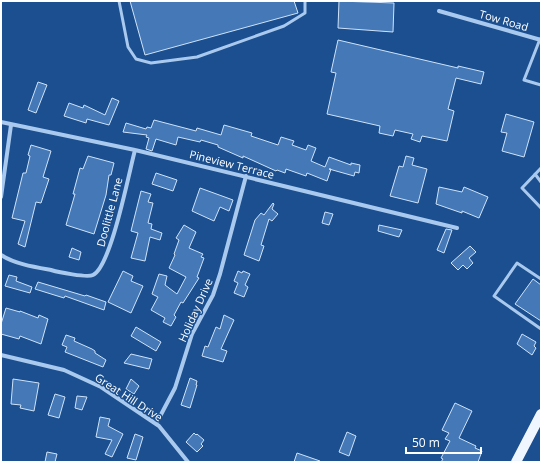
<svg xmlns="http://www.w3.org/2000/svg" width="542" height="463" font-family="'Open Sans',sans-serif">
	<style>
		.building { fill: #4478b7; stroke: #cfe3fa }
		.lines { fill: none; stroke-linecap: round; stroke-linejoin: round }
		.service { stroke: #a9c9ee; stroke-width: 3 }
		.minor { stroke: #a9c9ee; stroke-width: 4 }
		.primary { stroke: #f0f6ff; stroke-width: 10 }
		.labels { text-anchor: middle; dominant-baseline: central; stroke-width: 3; stroke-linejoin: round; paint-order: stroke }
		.street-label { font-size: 11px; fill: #fff; stroke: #1b4f8f }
	</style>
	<rect width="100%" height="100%" fill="#1b4f8f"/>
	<path class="building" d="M130,1h164l4,12 -153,42z
		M339,1l55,2 -1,29 -55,-4z
		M338,40l120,28v-2l26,6 -3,12 -25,-6 -8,31 6,2 -7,30 -25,-5 -2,6 -9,-3 2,-5 -18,-4 -2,6 -14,-3 1,-7 -53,-12 9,-41 -5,-1z
		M38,82l9,3 -11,28 -8,-3z
		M112,98l7,3 -10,24 -22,-6 -1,4 -22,-7 5,-13 14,5 1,-3 21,10z
		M506,114l28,8 -10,35 -22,-6 5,-18 -6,-1z
		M154,120l42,11 1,-3 24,7 3,-10 28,8 -1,3 27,9 3,-8 13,4 -2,4 14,5 2,-5 8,3 -5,13 14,6 4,-10 22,8v-2l9,2 -1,8 -4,-1 -1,4 -25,-7h2l-4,12 -20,-8 -1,3 -20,-7 -1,4 -8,-3 -1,1 -33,-15v2l-25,-11v-2l-17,-5 -1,2 -22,-5 -2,8 -20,-6 -4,12 -6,-2 3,-11 -3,-1 1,-2 -24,-3 3,-9 20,6 1,-2 4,1z
		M31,145l20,6 -8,26 6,2 -8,24 -5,-1 -11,45 -7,-3 7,-23 -13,-3 11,-45h3l4,-17 -2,-1z
		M88,156l26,7 -3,12h-2l-3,20 -12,39 -28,-9 9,-31h-2l7,-26 3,1z
		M406,156l8,2 -2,7 15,4 -9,34 -28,-7 9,-30 4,1z
		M156,173l21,7 -4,11 -21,-7z
		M439,187l23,5 2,-5 24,10 -9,21 -17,-7v2l-26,-9z
		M200,188l33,12 -4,11 -9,-4 -6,14 -22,-10z
		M141,191l10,3 -3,8 5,1 -5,20 4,1 -1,5 11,4 -2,7 -10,-3 -5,24 -14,-3 7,-25 -7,-2z
		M273,203l1,1 -2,5 6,5 -6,7 -3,-2 -8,26 3,1 -5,15 -15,-6 11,-35 6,-7 3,2z
		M325,212l8,2 -4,11 -7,-2z
		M184,225l12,7 -7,16 14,6 -2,3 3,1 -7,19 2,1 -16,25 -2,-1 -7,13 2,2 -5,9 -8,-4 2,-4 -14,-8 7,-13 -6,-3 7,-20 8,2 -2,9 12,9 9,-17 -17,-9 6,-13 -1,-1 5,-14 -3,-2z
		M379,225l23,5 -3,7 -21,-6z
		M446,229l6,1 -8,23 -7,-3z
		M470,246l6,6 -7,6 4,5 -6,6 -4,-4 -5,5 -7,-7z
		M72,248l9,4 -2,8 -10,-3z
		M123,271l10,5 -2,5 12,5 -12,27 -23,-11z
		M238,271l4,2 1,-2 7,3 -5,11 3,2 -4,10 -10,-4 4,-10 -4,-2z
		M9,275l8,2 -1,4 16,6 -2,6 -25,-7z
		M533,279l8,6v36l-26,-17z
		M38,282l47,14 1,-1 20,7 -2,8 -39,-14 -1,2 -29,-9z
		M6,308l14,4v-1l18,7 1,-3 9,4 -7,25 -21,-8 -1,3 -18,-5v-10z
		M224,315l10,5 -13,29 6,2 -4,11 -21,-6 3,-10 3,1 8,-20 4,2z
		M136,327l25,15 -5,9 -25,-15z
		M522,334l14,8 -2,4 2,2 -4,7 -15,-11z
		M66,335l9,3 -1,3 18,8 3,2v2l11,7 -3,7 -38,-15 2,-5 -5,-2z
		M131,354l21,5 -3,10 -25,-6z
		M190,378l7,3 -1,4h1l-7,23 -9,-3z
		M13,379l26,4 -5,28 -14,-3 1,-3 -10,-1z
		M131,379l8,7 -5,8 -8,-5z
		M55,394l10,3 -6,21 -11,-3z
		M77,396l10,1 -5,13 -7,-2z
		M455,403l17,8 -13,27 17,8 -1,2 7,3 -4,11h-37l2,-3 -2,-1 9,-17 -5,-2 4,-6 -7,-3z
		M100,417l10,2 -2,7 15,8 -11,23 -7,-3 7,-14 -16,-3z
		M347,432l9,4 -7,20 -10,-4z
		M194,433l2,2 1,-1 7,6 -3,4 2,2 -6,6 -11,-10z
		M135,434l8,3 -7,23 -9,-2z
		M47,452l10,2 -2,8h-10z
		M297,453l23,8v1h-26z"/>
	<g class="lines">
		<path class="service" d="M119,1l9,46 8,12 15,4 46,-6 87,-31 21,-13v-12
			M540,39l-16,41 17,5
			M541,168l-19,20 19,20
			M535,174l6,8
			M541,279l-24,-16 -23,33 47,33"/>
		<path class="minor" d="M439,11l102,29
			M1,122l134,28 322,78
			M1,197l10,-72
			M1,255c14,9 33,12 50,15 7,2 36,8 42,5 18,-8 36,-103 42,-125
			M1,355l63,15 37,17 58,39 29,36
			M156,424l19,-36 17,-54 21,-39 7,-21 26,-98"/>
		<path class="primary" d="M516,462l25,-48"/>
	</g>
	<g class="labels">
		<g class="street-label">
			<text transform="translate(504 20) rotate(16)">Tow Road</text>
			<text transform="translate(232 164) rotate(14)">Pineview Terrace</text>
			<text transform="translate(109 212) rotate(-75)">Doolittle Lane</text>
			<text transform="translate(195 310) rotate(-66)">Holiday Drive</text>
			<text transform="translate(129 397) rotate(33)">Great Hill Drive</text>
		</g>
	</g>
	<rect width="542" height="463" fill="none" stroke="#ffffff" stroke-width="4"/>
	<path d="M406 447v6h75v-6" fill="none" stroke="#ffffff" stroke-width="2"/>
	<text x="412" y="447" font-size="12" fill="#ffffff" stroke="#1b4f8f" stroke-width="3" paint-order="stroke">50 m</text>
</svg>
